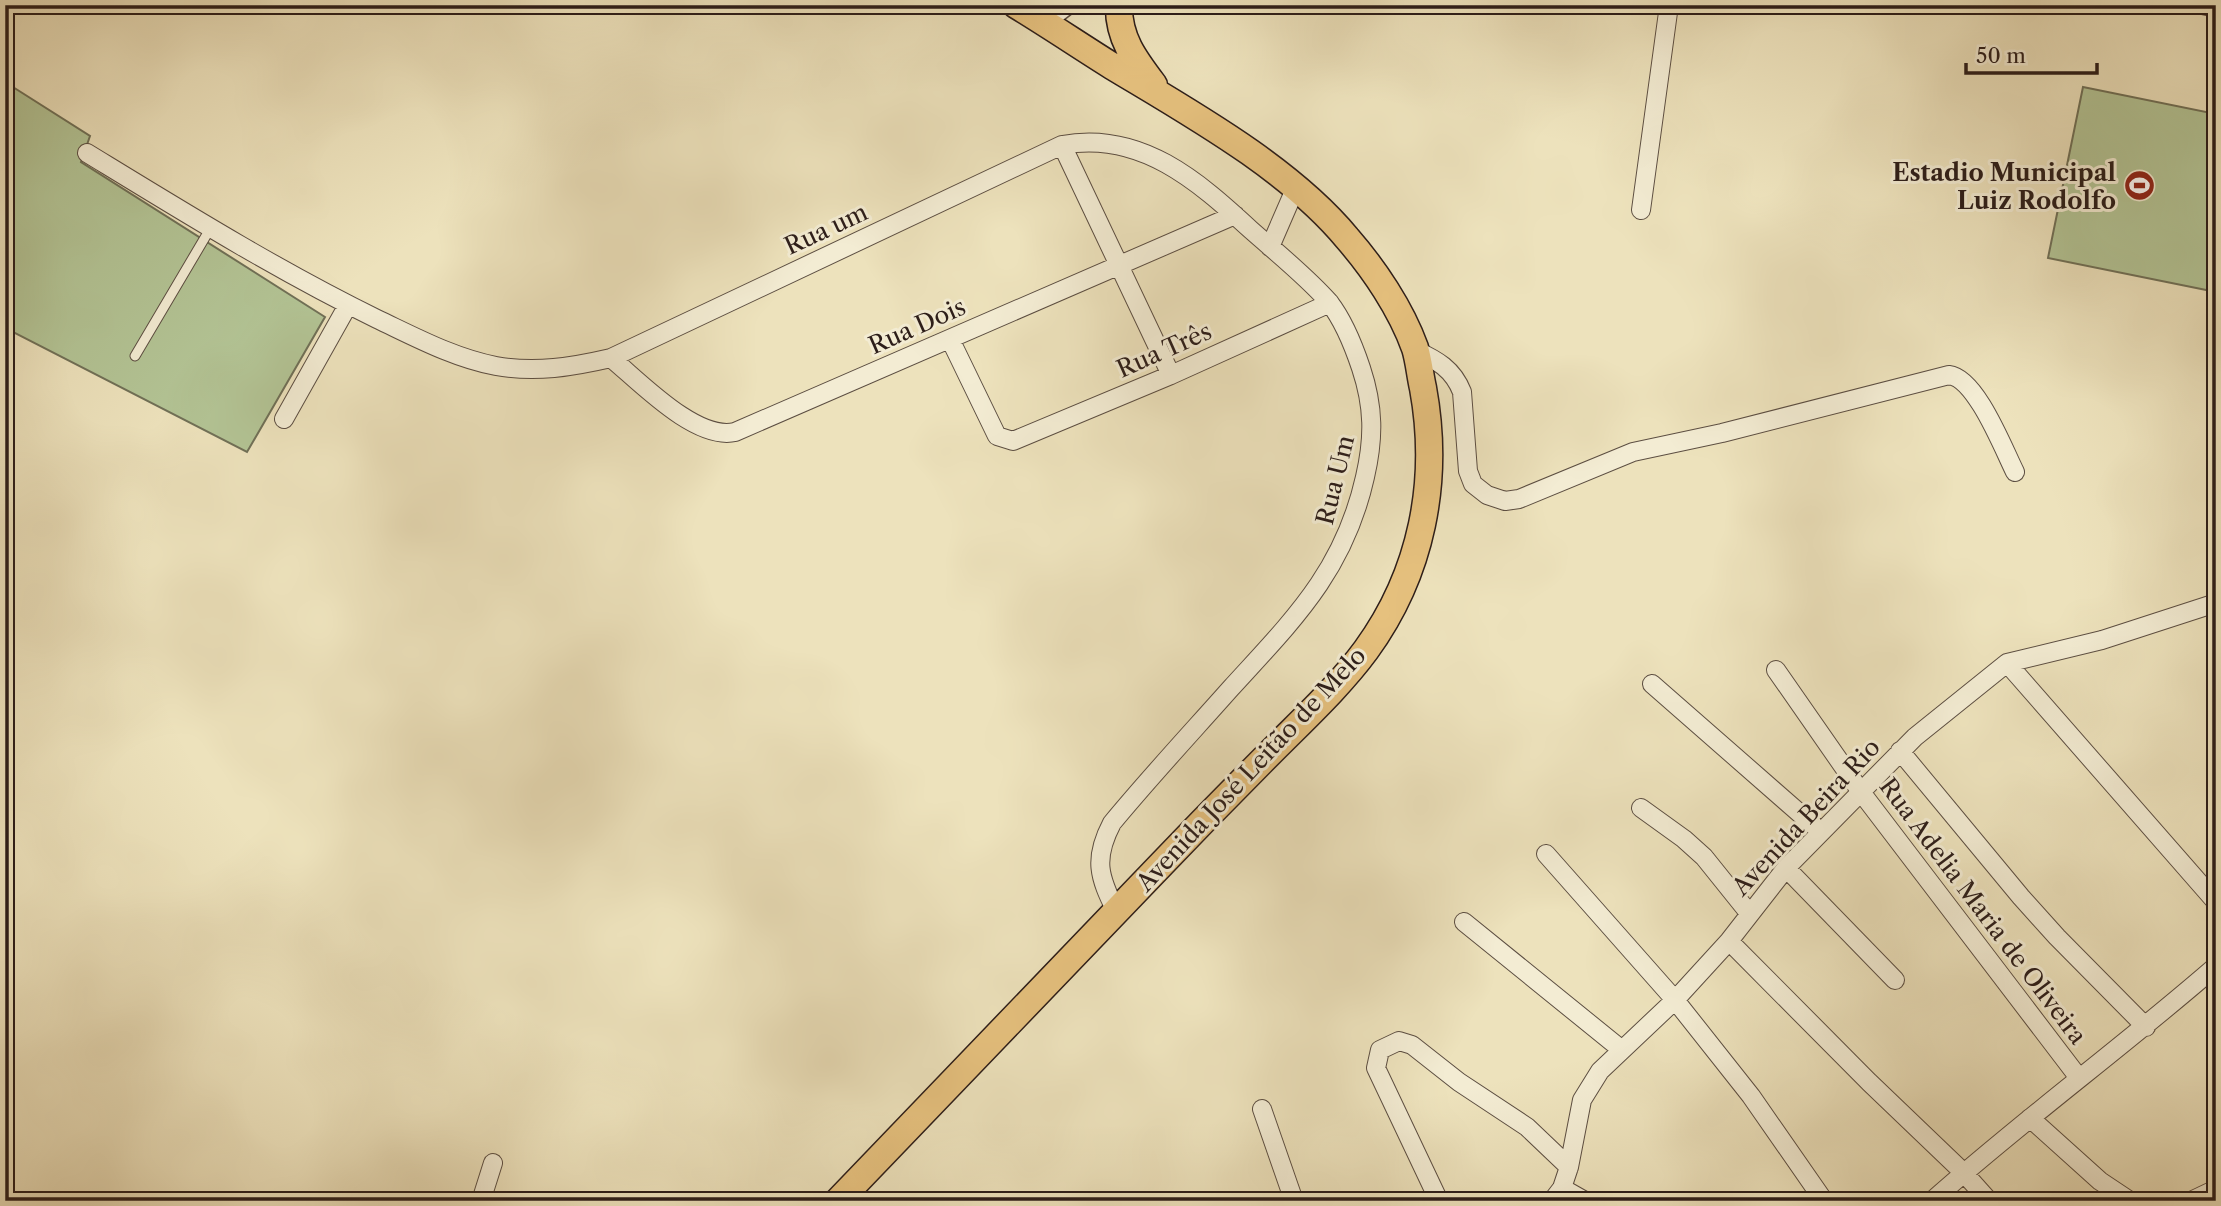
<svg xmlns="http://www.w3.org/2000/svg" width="2221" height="1206" font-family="'Libre Caslon Text',serif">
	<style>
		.green { fill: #b3c495; stroke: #707057; stroke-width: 2 }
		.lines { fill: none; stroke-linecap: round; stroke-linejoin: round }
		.service-casing { stroke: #5c4e42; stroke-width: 11 }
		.minor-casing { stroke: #5c4e42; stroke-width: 20 }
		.tertiary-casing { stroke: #5c4e42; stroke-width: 24 }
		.primary-casing { stroke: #2c1d19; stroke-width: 29 }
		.service { stroke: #f3ecd3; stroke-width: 9 }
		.minor { stroke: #f3ecd3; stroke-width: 18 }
		.tertiary { stroke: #f3ecd3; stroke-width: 21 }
		.primary { stroke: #e6c17e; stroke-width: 26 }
		.labels { text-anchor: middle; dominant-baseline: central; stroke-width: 6; stroke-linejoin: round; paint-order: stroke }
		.poi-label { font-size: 24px; font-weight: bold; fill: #2c1d19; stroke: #f3ecd3; text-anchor: end }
		.street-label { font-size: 24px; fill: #2c1d19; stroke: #f3ecd3 }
	</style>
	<rect width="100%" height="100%" fill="#ede2bc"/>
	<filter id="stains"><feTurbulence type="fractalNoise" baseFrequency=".00286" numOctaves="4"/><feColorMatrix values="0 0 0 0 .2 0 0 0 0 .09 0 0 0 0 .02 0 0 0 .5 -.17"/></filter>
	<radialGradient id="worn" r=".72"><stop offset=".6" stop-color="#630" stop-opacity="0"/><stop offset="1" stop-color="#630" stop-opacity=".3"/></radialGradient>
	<path class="green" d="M5,82l85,54 -9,26 244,155 -78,135 -242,-124z
		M2083,87l133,27v178l-168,-34z"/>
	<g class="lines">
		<defs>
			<path id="service" d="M135,356l75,-127"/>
			<path id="minor" d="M2202,5l14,3
				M1062,145l109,230
				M87,153c95,58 190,117 290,166 38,18 77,39 119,47 40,7 76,1 115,-8 29,24 85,83 124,74l500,-217
				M1641,210l28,-205
				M1270,247l26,-60
				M950,339l47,97 16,5 158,-66 159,-72
				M1415,350c22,10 38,19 47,42l6,79 5,13 14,11 18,6 14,-2 114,-47 89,-19 227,-58c27,3 54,73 66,97
				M611,358l451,-213c78,-15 136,36 189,85 26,23 55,46 78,72 14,18 25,45 32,66 13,39 13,70 4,109 -21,94 -72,143 -134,211 -40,45 -81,89 -119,135 -19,36 -13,54 4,88
				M284,419l64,-114
				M2007,663l209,239
				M1776,670l85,122 218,286
				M1652,684l169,148
				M1900,751l121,146 36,40 89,90
				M1641,808l43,31 20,18 45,56
				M1546,854l129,146 76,96 73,105
				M1786,868l109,112
				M1464,922l158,128
				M1729,941l140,141 95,91 25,28
				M1262,1109l32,92
				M2030,1118l70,63 30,20
				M1562,1188l23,13
				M481,1201l12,-38
				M1439,1201l-63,-133 4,-18 19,-9 13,4 47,37 68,45 42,40
				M1552,1201l10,-13 7,-21 13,-67 18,-29 75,-71 54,-59 57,-73 129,-131 92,-74 95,-23 114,-37
				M1932,1201c92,-82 191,-154 284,-235
				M2191,1201l21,-10"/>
			<path id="tertiary" d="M1033,7l1,9 22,-4 9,-7"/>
			<path id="primary" d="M1119,5c-1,33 16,55 35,80
				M838,1201c105,-109 210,-219 315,-328 41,-43 83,-86 125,-128 30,-30 63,-61 88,-95 56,-77 74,-169 57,-262 -3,-13 -4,-27 -8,-40 -14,-39 -41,-79 -68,-110 -58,-70 -157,-125 -235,-172 -32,-20 -63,-41 -96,-61"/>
		</defs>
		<use href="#service" class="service-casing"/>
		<use href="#minor" class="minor-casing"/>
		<use href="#tertiary" class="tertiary-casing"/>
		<use href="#primary" class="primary-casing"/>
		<use href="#service" class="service"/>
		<use href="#minor" class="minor"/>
		<use href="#tertiary" class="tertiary"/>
		<use href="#primary" class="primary"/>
	</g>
	<defs>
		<symbol id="stadium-disc" viewBox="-11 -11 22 22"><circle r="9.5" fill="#8f2418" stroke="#f3ecd3"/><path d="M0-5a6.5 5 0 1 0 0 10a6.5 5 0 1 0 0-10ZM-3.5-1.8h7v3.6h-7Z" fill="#fff"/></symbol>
	</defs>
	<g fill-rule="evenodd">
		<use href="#stadium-disc" x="2122" y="168" width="35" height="35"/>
	</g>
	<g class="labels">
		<g class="poi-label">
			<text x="2116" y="172">Estadio Municipal<tspan x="2116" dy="28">Luiz Rodolfo</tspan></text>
		</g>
		<g class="street-label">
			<text transform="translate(826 229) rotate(-25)">Rua um</text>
			<text transform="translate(917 326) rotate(-24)">Rua Dois</text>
			<text transform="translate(1164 350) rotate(-24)">Rua Três</text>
			<text transform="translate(1335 480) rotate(-76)">Rua Um</text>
			<text transform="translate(1251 769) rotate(-47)">Avenida José Leitão de Melo</text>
			<text transform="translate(1806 817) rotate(-47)">Avenida Beira Rio</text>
			<text transform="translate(1983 911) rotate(53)">Rua Adelia Maria de Oliveira</text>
		</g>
	</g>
	<rect width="2221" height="1206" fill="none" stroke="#ede2bc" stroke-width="28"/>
	<rect x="7" y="7" width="2207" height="1192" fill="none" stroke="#2c1d19" stroke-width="3.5"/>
	<rect x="14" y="14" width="2193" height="1178" fill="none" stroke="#2c1d19" stroke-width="2"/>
	<path d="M1966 63v10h131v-10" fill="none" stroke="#2c1d19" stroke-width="3.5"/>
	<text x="1976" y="63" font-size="21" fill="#2c1d19" stroke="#f3ecd3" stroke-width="5" paint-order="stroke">50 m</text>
	<rect width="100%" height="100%" filter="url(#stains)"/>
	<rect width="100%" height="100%" fill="url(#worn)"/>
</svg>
